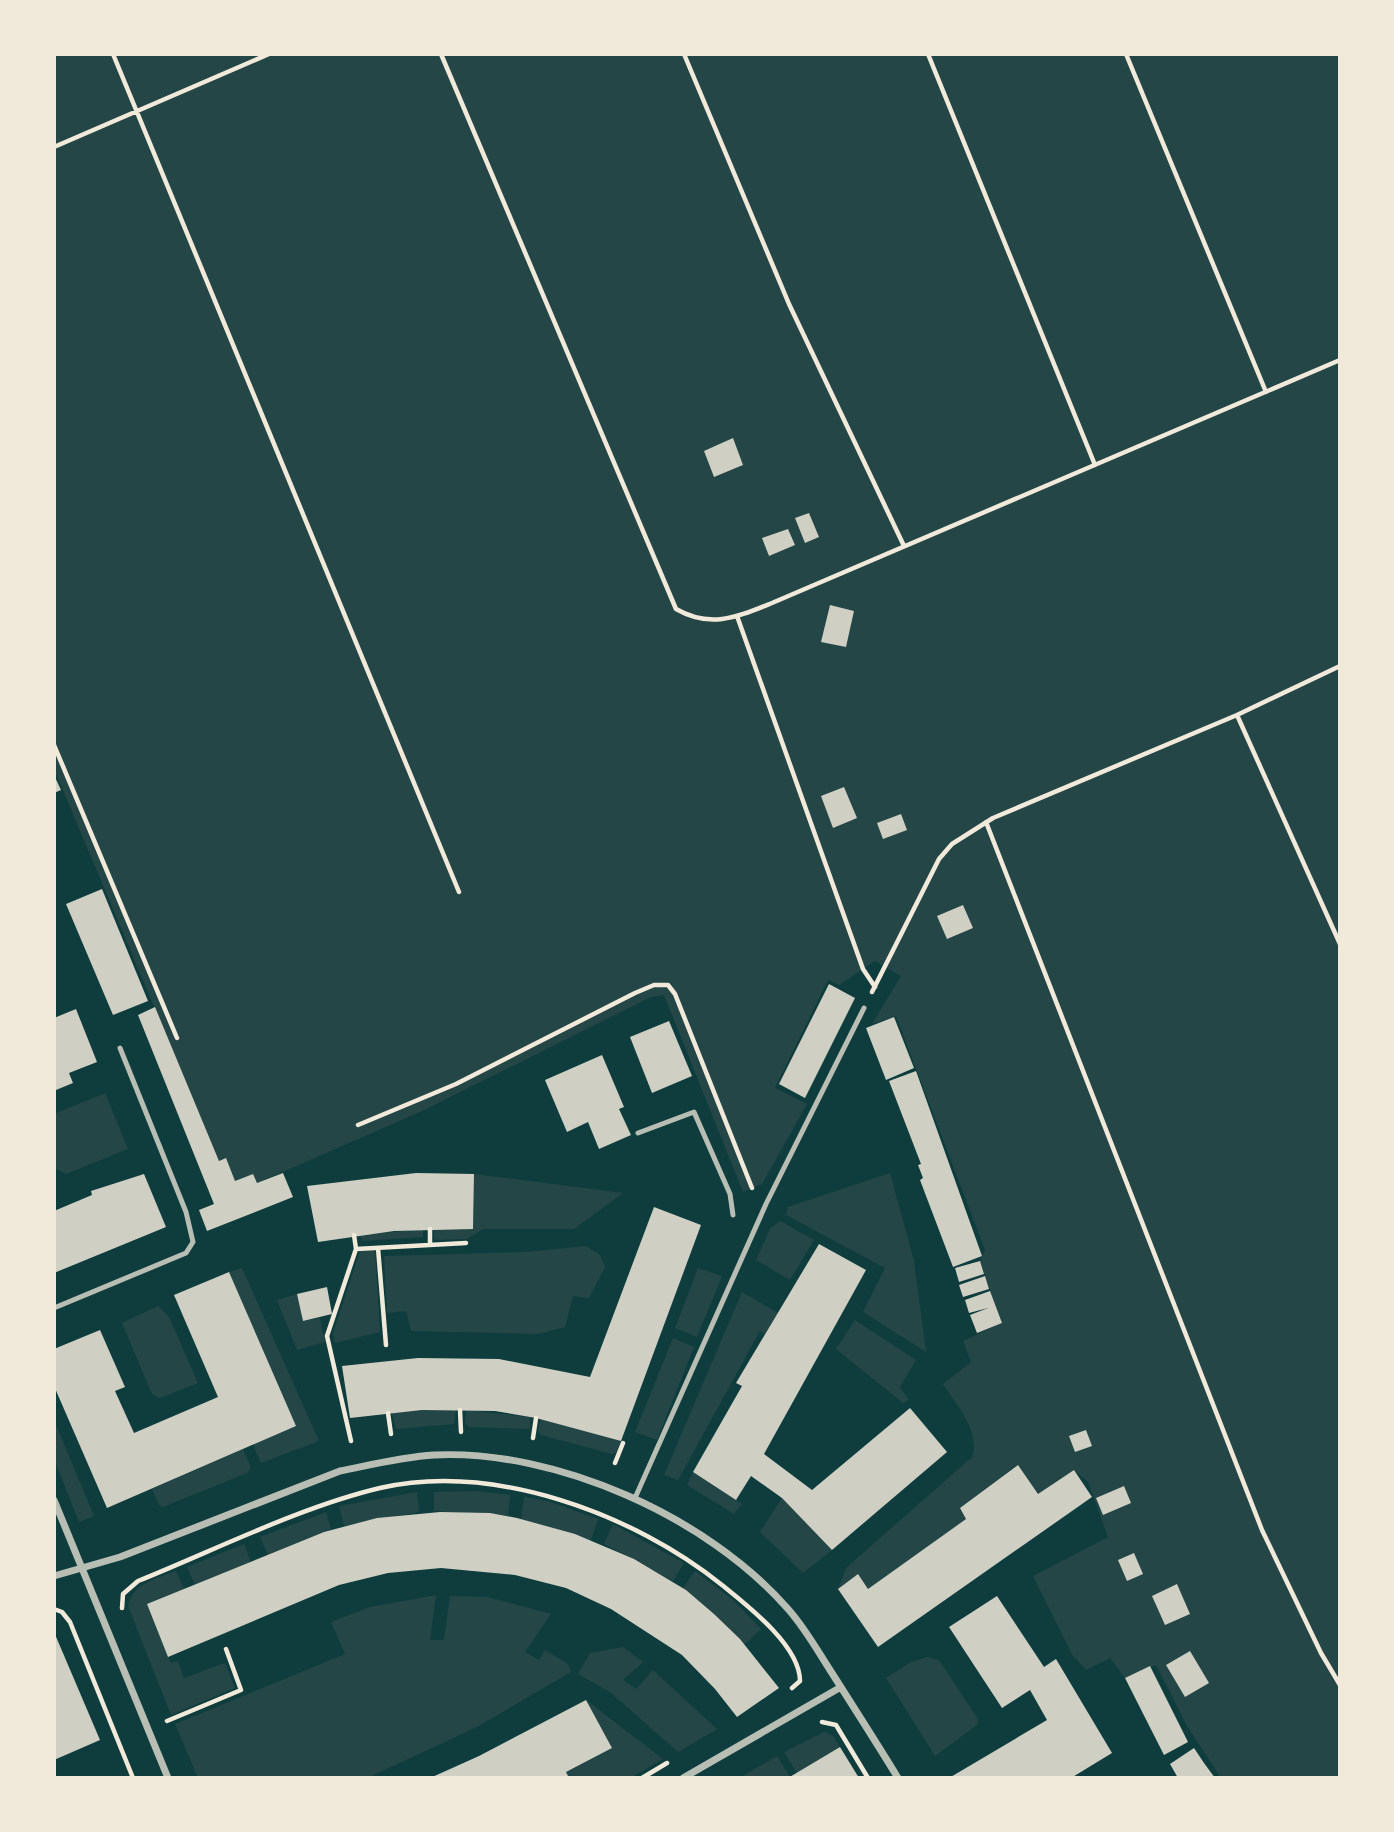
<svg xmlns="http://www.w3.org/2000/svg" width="1394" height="1832" font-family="Rubik,sans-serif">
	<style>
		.green { fill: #244646 }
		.building { fill: #cfcfc3 }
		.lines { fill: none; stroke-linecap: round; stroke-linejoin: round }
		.path { stroke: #f1e9da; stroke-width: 4.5 }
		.service { stroke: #b8beb3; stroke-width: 5 }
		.minor { stroke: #b8beb3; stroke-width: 7 }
	</style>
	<rect width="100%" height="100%" fill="#0f3d3e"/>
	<path class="green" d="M54,54h1286v1724h-119l-34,-52 -31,-61 -31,13 -15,-20 -24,12 -13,-14 -40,-80 75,-39 -20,-55 -14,-12 -36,24 -21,-29 -57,43 6,11 -98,70 -10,-15 -20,15 8,-21 126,-111c9,-26 -16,-52 -29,-73l28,-22 -8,-21 38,-18 -21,-62 5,-11 -89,-234 -24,8 29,-48 -26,-15 -36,24 -11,-5 -53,108 32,16 -45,80 -19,8 -79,-197 -13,2 -233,116 -161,70 -4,-9 -18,7 -9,-22 -7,2 -165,-392z
		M105,1093l23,56 -62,25 -10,-5 -2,-55z
		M890,1173l24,88 12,91 -63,-40 22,-44 -99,-53 2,-8z
		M474,1174l149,19 -49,36h-91l-16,10 -33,1v-12l39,1z
		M780,1221l34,19 -24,40 -34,-20 14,-31z
		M423,1229v8l-61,4 -2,-6z
		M586,1246l14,9 5,12 -16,31 -16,-2 -8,31 -27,7 -127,-3 -5,-20 -19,2 -3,-57 142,-4z
		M375,1250l5,82 -45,11 -2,-10 27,-82z
		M242,1268l77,173 -58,22 -8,-18 43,-19 -67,-154z
		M698,1268l24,8 -25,61 -22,-9z
		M742,1292l36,21 -13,21 -5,-3 -82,149 -14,-5z
		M297,1294l6,27 17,-3 5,24 -28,8 -20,-50z
		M158,1306l11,11 29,66 -38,15 -8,-4 -30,-71z
		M855,1320l61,40 -16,27 9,13 -6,3 -67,-54z
		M673,1338l21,9 -37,93 -22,-8z
		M422,1410h34l-2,14 -58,5 -4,-16z
		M466,1410l64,7v12l-61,-2 -4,-4z
		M541,1419l80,22 -5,12 -4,1 -71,-19 -3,-4z
		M54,1420l40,96 -15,6 -25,-63z
		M243,1449l8,19 -4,5 -84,34 -4,-2 -7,-16z
		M693,1472l43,28 6,4 -8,10 -47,-29z
		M477,1491l33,4 -2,21 -74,-5v-19z
		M417,1492l2,20 -75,14 -5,-20z
		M524,1497l24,4 50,18 -7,21 -70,-21z
		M782,1498l50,52 -29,23 -43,-41z
		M326,1512l5,17 -63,26 -8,-18z
		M613,1524l71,39 -11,18 -69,-37z
		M244,1544l7,18 -56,23 -8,-18z
		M176,1571l8,18 -37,16 24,58 7,-2 6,17 41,-15 10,25 -64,27 -43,-109c5,-23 27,-27 48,-35z
		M695,1571l37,28 29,30 -16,15 -62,-56z
		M436,1595l-6,45h14l6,-44 37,1 64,17 -26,38 14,8 6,-10 23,14 3,8 -94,55 -110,51h-169l-23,-54 170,-70 -14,-32 39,-15z
		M623,1647l20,15 -20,18 13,9 17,-19 64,59 -39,23 -68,-60 -32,-18 12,-21z
		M927,1657l12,3 39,59 -1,6 -42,31 -49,-78 25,-16z
		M586,1700l77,59 -33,19 -65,-1 1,-5 46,-24z
		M824,1732l9,4 7,11 -43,26 -13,-21z
		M777,1756l13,21 -51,1z"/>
	<path class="building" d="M733,438l10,27 -29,12 -10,-26z
		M809,513l10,24 -14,6 -10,-25z
		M788,529l7,16 -26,11 -7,-18z
		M830,605l24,6 -8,36 -25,-5z
		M54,775l7,15 -7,3z
		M844,787l13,31 -24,10 -12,-32z
		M901,814l6,16 -24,9 -6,-16z
		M102,889l46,112 -35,14 -47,-111z
		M963,905l10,23 -26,11 -10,-23z
		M829,984l26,14 -50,100 -26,-14z
		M155,1007l64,154 7,-3 9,23 18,-7 4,9 26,-10 10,24 -86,34 -8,-21 15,-6 -76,-189z
		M76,1009l21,53 -28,11 4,10 -17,7 -2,-72z
		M894,1017l20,51 -28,12 -20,-52z
		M669,1021l23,55 -40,17 -22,-56z
		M602,1055l22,52 -5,2 12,26 -32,14 -11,-27 -21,10 -22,-52z
		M916,1071l66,185 -29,11 -33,-87 3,-2 -5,-13 3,-1 -32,-83z
		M416,1173l58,1 -1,55 -79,2 -76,11 -11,-56z
		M144,1174l22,53 -112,46v-62l38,-16 -1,-4z
		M654,1207l47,18 -80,216 -85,-23 -41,-7 -73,-1 -72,8 -8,-52 76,-8 81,1 91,18z
		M819,1244l47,26 -102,184 48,36 98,-82 37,44 -115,98 -50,-52 -31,-22 -15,24 -43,-28 49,-86 -6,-3z
		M980,1261l4,13 -25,8 -4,-14z
		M229,1272l67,154 -189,82 -53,-122v-37l46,-19 25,57 -10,4 19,42 84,-36 -44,-102z
		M985,1276l4,13 -26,8 -4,-12z
		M327,1287l5,27 -29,7 -6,-27z
		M990,1291l12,32 -25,10 -7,-18 18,-7 -19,5 -4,-13z
		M1086,1430l6,16 -17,6 -6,-16z
		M1018,1465l20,29 36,-24 18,27 -214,150 -40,-58 20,-15 10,15 98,-70 -6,-11z
		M1124,1486l7,17 -28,12 -7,-17z
		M440,1512l50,1 27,5 58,16 59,25 52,31 28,24 26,25 39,49 -42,29 -22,-28 -33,-34 -71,-46 -45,-21 -51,-13 -74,-7 -53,5 -49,12 -171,72 -21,-53 177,-72 53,-14z
		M1134,1553l9,21 -16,7 -9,-21z
		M1177,1584l13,30 -25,11 -13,-29z
		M997,1596l47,71 12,-8 56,94 -41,25h-122l98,-58 -17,-30 -28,18 -53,-81z
		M54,1632l46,108 -46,20z
		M1190,1651l19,32 -24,14 -19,-32z
		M1150,1666l38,76 -24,13 -39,-77z
		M586,1700l26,48 -46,24 2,4 -4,2h-134l49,-22z
		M840,1747l19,31h-71z
		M1194,1748l10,15 11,15h-37l-8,-14z"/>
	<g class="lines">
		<path class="path" d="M113,54l346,838
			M441,54l235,555c35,20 61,8 96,-6l568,-243
			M684,54l105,250 115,242
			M928,54l167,411
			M1126,54l140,338
			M54,147l215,-93
			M737,616l126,353 12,18
			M1237,715l103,229
			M54,745l123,293
			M986,822l276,708 59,123 19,32
			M872,992l67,-133 13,-15 41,-26 244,-103 103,-49
			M358,1125l98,-41 179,-91 19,-8h14l7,9 77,194
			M430,1245v-16
			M378,1248l8,97
			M356,1249l110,-6
			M460,1410l1,22
			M388,1413l3,21
			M533,1438l3,-20
			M351,1441l-24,-105 29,-87 -2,-14
			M615,1463l8,-20
			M122,1608l1,-14 15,-13c77,-31 162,-74 242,-93 114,-26 254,26 342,97 26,21 78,61 78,96l-8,7
			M54,1609l8,3 8,10 63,156
			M167,1721l74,-31 -15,-41
			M822,1722l14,3 32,53
			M642,1778l25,-15"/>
		<path class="service" d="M638,1133l56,-21 36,82 3,21
			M54,1308l132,-55 7,-11 -7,-30 -66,-164
			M635,1498l131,-294 98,-196"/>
		<path class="minor" d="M54,1500l114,278
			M54,1576l66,-19 220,-86c30,-6 62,-14 94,-16 122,-6 274,62 354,154 17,19 29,41 42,61 23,36 46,72 68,108
			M683,1778l158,-91"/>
	</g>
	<rect width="1394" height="1832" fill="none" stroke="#f1e9da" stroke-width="112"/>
</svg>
